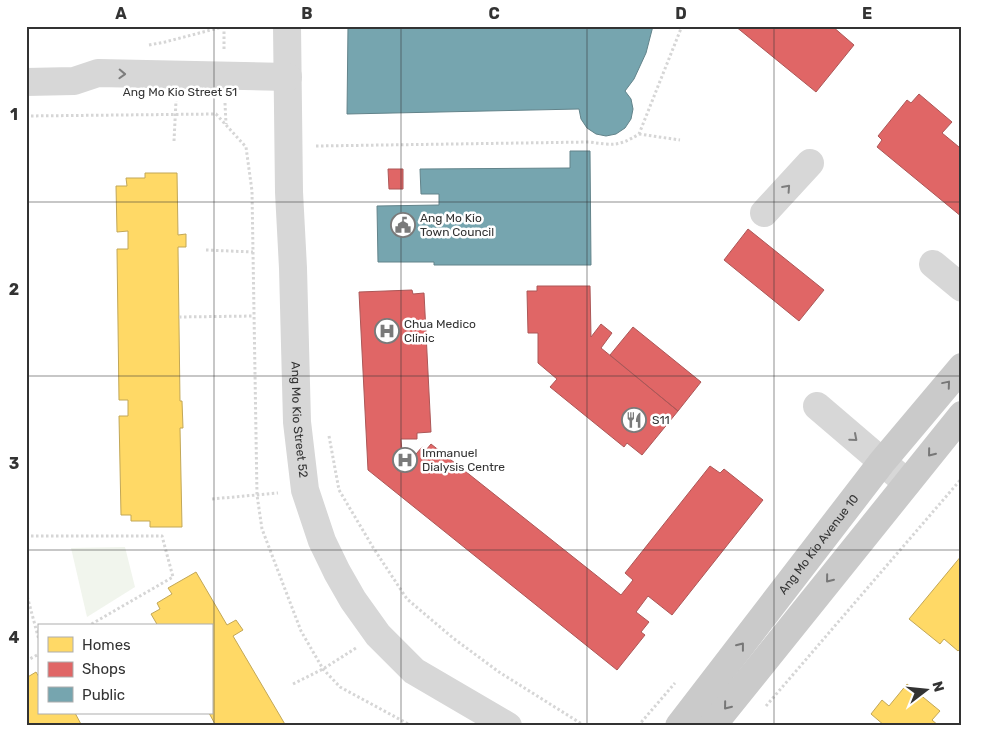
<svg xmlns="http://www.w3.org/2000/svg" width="988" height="752" font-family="Rubik,sans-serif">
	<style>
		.green { fill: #f1f5ed }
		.homes { fill: #ffd966; stroke: #c2a757 }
		.shops { fill: #e06666; stroke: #ac5757 }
		.public { fill: #76a5af; stroke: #62838a }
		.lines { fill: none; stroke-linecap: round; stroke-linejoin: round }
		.path { stroke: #d6d6d6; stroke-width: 3; stroke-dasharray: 2.5 2.5; stroke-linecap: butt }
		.minor { stroke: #d7d7d7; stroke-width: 28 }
		.major { stroke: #cacaca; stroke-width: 28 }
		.oneway { stroke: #7d7d7d }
		.oneway2 { stroke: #777 }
		.grid { fill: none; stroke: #333; stroke-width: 1; stroke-opacity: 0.55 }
		.labels { text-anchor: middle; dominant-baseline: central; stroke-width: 5; stroke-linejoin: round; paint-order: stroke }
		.street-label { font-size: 12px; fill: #333; stroke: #fff }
		.poi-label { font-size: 12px; fill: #333; stroke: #fff; text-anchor: start }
		.neatline { fill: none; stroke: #333; stroke-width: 2 }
		.grid-label { font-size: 16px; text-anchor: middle; font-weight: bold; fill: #333 }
	</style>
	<rect width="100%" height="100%" fill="#fff"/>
	<path class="green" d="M125,547l10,40 -48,30 -16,-69z"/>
	<path class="homes" d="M145,173h32l1,62 8,-1v13h-8l2,154h2l1,27h-3l2,99h-32v-6h-19v-6h-10l-2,-99h9v-16h-9l-2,-151h11v-18l-11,1 -1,-46h11l-1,-8h19z
		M962,555v92l-4,4 -14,-12 -4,5 -31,-25z
		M196,572l31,53 9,-5 7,10 -10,6 53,90h-70l-7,-13h2v-87h-53l-7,-12 9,-5 -3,-6 15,-9 -4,-6z
		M36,672l3,5v36h36l7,13h-56v-48z
		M907,684l33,27 -8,9 7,6h-54l-14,-12 11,-14 7,6z"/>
	<path class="shops" d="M735,26h97l22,19 -38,47z
		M919,94l33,28 -10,11 17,14 3,-4v74l-85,-70 5,-7 -4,-4 29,-36 4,3z
		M388,169h15v20h-14z
		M748,229l76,61 -25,31 -75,-61z
		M537,286h53l1,51 10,-13 11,9 -11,15 77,63 -36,44 -15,-12 -3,4 -74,-60 7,-8 -19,-16v-30h-10l-1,-42h10z
		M412,290l1,4 11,-1 7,139 -14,1v6h-16l1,13 9,8 11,-13 4,3 5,-6 190,151 12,-15 -8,-7 85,-107 10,7 4,-4 39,31 -91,115 -24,-19 -12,16 13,10 -8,10 4,3 -28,35 -249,-200 -9,-178z
		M633,327l68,55 -23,29 -68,-56z"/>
	<path class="public" d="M348,26h305l-7,27 -12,26 -9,12 6,8 2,10 -2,10 -6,9 -9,6 -10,2 -10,-2 -9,-6 -6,-9 -2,-10 -232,5z
		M570,151h20l1,114h-157v-3h-56l-1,-56 62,-1v-11h-18l-1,-25 150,-1z"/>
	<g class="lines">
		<path class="path" d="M149,45l16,-3 61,-16
			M224,49v-22
			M225,103l1,21
			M26,116l190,-2 30,33 6,44 5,304 5,34 39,102 22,38 17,18 72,39
			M639,134l41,6
			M174,141l2,-40
			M316,146l273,-4c24,3 29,5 50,-8l43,-108
			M206,250l47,2
			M179,317l75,-1
			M329,436l10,54 35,59 33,50 46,39 46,34 86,54
			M212,499l66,-6
			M26,536h136l11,41 -85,49
			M26,592l13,48
			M26,661l13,-7
			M293,684l30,-15 33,-21
			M766,706l196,-228
			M638,726l37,-43"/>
		<g class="minor">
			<path id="s1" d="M287,26l2,166 4,76 4,154 8,68 17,51 15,31 16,28 25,35 36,36 94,55"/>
			<path d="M26,82l48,-1 24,-8 190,4"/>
			<path d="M764,213l46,-50"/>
			<path d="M933,264l29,24"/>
			<path d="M817,406l90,77"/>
		</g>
		<g class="major">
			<path id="s2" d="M679,726l203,-264 80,-95"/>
			<path d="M712,726l250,-311"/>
		</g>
	</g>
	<defs><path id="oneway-chevron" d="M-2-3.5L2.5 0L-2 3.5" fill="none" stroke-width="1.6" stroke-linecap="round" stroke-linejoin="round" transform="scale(1.25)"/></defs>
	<g class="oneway">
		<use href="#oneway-chevron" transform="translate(122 74) rotate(2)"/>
		<use href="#oneway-chevron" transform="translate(787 188) rotate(-48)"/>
		<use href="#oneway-chevron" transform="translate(854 438) rotate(41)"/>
	</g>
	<g class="oneway2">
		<use href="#oneway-chevron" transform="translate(947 384) rotate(-50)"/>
		<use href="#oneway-chevron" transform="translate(931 453) rotate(129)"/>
		<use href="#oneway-chevron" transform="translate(829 579) rotate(129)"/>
		<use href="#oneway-chevron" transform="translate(741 646) rotate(-52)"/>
		<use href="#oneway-chevron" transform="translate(727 706) rotate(129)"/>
	</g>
	<path class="grid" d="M214,26v700M401,26v700M587,26v700M774,26v700M26,202h936M26,376h936M26,550h936"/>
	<defs>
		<symbol id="civic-ring" viewBox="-11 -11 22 22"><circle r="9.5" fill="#fff" stroke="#7a7a7a" stroke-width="1.5"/><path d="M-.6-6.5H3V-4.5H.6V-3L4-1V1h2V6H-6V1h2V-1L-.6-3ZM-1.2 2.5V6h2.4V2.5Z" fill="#7a7a7a"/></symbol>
		<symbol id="hospital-ring" viewBox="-11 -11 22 22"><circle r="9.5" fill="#fff" stroke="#7a7a7a" stroke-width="1.5"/><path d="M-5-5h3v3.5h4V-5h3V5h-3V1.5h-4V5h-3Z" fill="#7a7a7a"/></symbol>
		<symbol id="restaurant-ring" viewBox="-11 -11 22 22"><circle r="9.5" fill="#fff" stroke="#7a7a7a" stroke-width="1.5"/><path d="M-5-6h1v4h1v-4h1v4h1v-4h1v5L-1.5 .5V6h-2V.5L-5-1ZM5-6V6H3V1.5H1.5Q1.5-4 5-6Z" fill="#7a7a7a"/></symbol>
	</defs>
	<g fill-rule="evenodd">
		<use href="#civic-ring" x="389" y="211" width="28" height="28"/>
		<use href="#hospital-ring" x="373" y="317" width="28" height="28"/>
		<use href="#restaurant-ring" x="620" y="406" width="28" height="28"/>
		<use href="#hospital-ring" x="391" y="446" width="28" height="28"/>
	</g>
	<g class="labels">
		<g class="street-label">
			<text x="180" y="92">Ang Mo Kio Street 51</text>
			<text stroke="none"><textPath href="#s1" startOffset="394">Ang Mo Kio Street 52</textPath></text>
			<text stroke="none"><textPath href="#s2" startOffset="229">Ang Mo Kio Avenue 10</textPath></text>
		</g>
		<g class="poi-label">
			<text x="420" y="218">Ang Mo Kio<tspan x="420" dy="14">Town Council</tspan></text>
			<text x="404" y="324">Chua Medico<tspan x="404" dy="14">Clinic</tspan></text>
			<text x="652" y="420">S11</text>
			<text x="422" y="453">Immanuel<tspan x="422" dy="14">Dialysis Centre</tspan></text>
		</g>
	</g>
	<rect width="988" height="752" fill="none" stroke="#ffffff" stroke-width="55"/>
	<rect x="38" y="624" width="175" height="90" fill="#ffffff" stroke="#adadad"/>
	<rect x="48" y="637" width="25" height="15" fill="#ffd966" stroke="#adadad"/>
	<text x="82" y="650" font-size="15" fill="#333333">Homes</text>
	<rect x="48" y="662" width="25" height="15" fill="#e06666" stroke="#adadad"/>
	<text x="82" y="674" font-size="15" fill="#333333">Shops</text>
	<rect x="48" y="687" width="25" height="15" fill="#76a5af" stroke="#adadad"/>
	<text x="82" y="700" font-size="15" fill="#333333">Public</text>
	<g transform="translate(926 690) rotate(74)" stroke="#ffffff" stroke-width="4" paint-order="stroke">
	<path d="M0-4L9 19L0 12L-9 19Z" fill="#333333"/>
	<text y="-8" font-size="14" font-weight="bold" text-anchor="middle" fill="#333333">N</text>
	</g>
	<rect x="28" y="28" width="932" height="696" class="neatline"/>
	<g class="grid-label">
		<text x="121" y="19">A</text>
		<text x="307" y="19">B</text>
		<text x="494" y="19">C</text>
		<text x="681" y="19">D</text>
		<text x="867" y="19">E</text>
		<text x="14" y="120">1</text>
		<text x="14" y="295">2</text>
		<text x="14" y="469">3</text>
		<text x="14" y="643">4</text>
	</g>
</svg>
